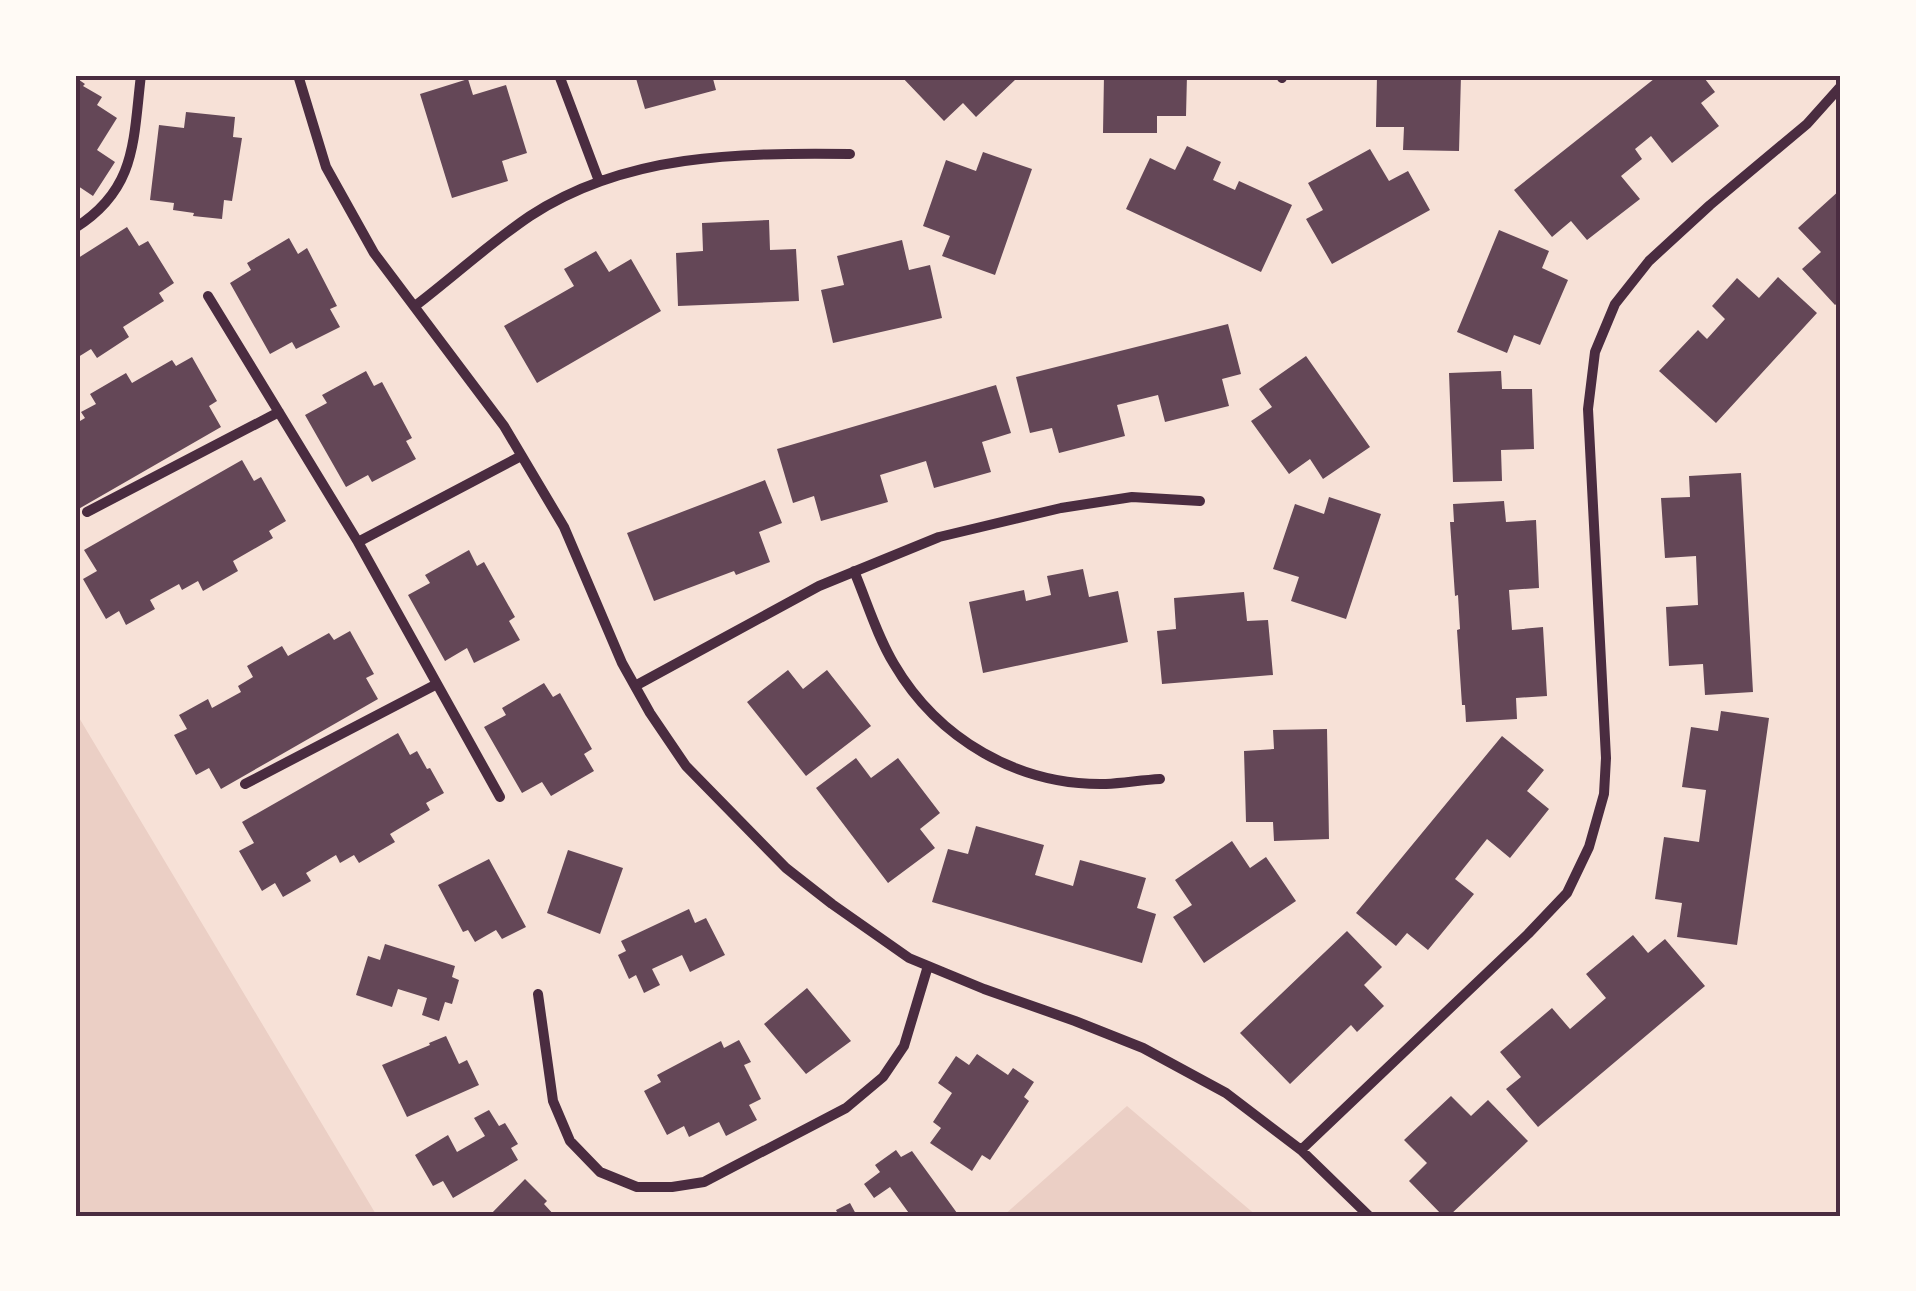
<svg xmlns="http://www.w3.org/2000/svg" width="1916" height="1291" font-family="Montserrat,sans-serif">
	<style>
		.green { fill: #ebcfc5 }
		.building { fill: #644757 }
		.lines { fill: none; stroke-linecap: round; stroke-linejoin: round }
		.minor { stroke: #4a2c40; stroke-width: 10 }
		.neatline { fill: none; stroke: #4a2c40; stroke-width: 4 }
	</style>
	<rect width="100%" height="100%" fill="#f7e1d7"/>
	<path class="green" d="M75,711l302,505h-302z
		M1127,1106l130,110h-254z"/>
	<path class="building" d="M635,75h77l4,15 -71,19z
		M900,75h111l5,4 -40,38 -13,-14 -19,18z
		M1104,75h83l-1,41h-29v17h-54z
		M1377,75h84l-2,76 -56,-1 1,-23h-28z
		M1659,75h43l13,17 -14,11 18,23 -47,37 -21,-27 -16,13 7,10 -21,17 19,23 -53,41 -16,-19 -19,16 -38,-47z
		M75,77l10,7 -2,2 19,11 -5,8 20,13 -20,32 18,12 -22,34 -18,-12z
		M468,79l5,16 33,-10 21,68 -25,8 6,20 -56,17 -32,-104z
		M186,112l49,5 -2,20 9,1 -10,63 -8,-1 -2,19 -29,-3 1,-3 -21,-3 1,-7 -24,-3 9,-75 25,3z
		M1187,146l34,16 -8,18 22,10 4,-9 53,24 -31,67 -135,-63 24,-51 25,12z
		M1370,149l19,32 19,-10 22,39 -98,54 -26,-45 17,-9 -15,-27z
		M983,152l49,17 -37,106 -53,-19 8,-20 -27,-10 23,-66 30,11z
		M1841,189v111l-6,5 -33,-36 19,-17 -23,-24z
		M769,220l1,30 26,-1 3,52 -121,5 -2,-53 27,-2 -1,-28z
		M127,227l12,19 9,-5 26,42 -15,10 5,8 -41,26 6,10 -32,21 -6,-9 -16,10v-99z
		M1499,230l50,21 -7,17 26,12 -28,65 -26,-10 -7,18 -50,-21z
		M289,238l9,16 9,-6 30,58 -7,3 10,18 -44,22 -4,-7 -22,12 -40,-71 21,-13 -4,-7z
		M902,240l7,30 21,-5 12,53 -109,25 -12,-53 23,-5 -7,-29z
		M596,251l13,21 22,-13 30,52 -124,72 -33,-57 70,-40 -10,-17z
		M1778,277l39,36 -101,110 -57,-52 39,-41 9,9 18,-20 -13,-13 25,-28 22,20z
		M1228,324l13,50 -19,5 7,27 -64,16 -7,-27 -41,10 8,31 -66,17 -7,-25 -22,5 -14,-56z
		M1306,356l64,91 -47,32 -13,-20 -21,15 -38,-53 21,-14 -13,-18z
		M192,357l25,44 -8,5 12,21 -146,84v-87l10,-6 -4,-6 15,-8 -6,-10 36,-21 6,10 40,-23 4,6z
		M366,371l8,15 8,-4 30,56 -6,3 10,18 -44,23 -4,-7 -22,12 -41,-72 22,-12 -5,-8z
		M1501,371l1,18h30l2,60 -33,1 1,31 -49,1 -4,-109z
		M996,385l15,48 -29,9 9,30 -57,16 -8,-27 -46,14 8,27 -67,19 -7,-25 -21,7 -16,-54z
		M242,460l12,21 7,-4 25,44 -17,10 4,7 -40,23 5,10 -35,20 -5,-10 -16,9 -3,-6 -29,16 5,9 -29,16 -7,-14 -13,8 -23,-40 14,-8 -13,-21z
		M1741,473l12,219 -48,3 -2,-31 -34,2 -3,-59 32,-2 -2,-49 -31,2 -4,-60 29,-1 -1,-21z
		M765,480l17,43 -23,9 11,30 -34,13 -2,-4 -80,30 -27,-68z
		M1329,497l52,17 -35,105 -55,-18 8,-24 -26,-8 22,-65 29,10z
		M1504,501l2,21 30,-2 3,68 -30,2 3,40 31,-3 4,69 -31,2 1,21 -51,3 -1,-17h-3l-5,-75 3,-1 -2,-34 -3,1 -5,-74h4l-1,-18z
		M469,550l8,16 7,-4 31,55 -6,4 11,19 -46,23 -7,-15 -22,13 -37,-66 22,-12 -5,-8z
		M1083,569l6,28 29,-6 10,51 -145,31 -14,-71 55,-12 2,11 25,-6 -4,-19z
		M1244,592l3,29 21,-1 5,55 -111,9 -5,-53 19,-2 -2,-31z
		M350,631l24,43 -8,4 12,21 -157,90 -12,-21 -13,7 -22,-40 13,-6 -8,-14 29,-16 4,9 29,-16 -3,-6 15,-9 -6,-11 35,-20 6,10 41,-23 5,7z
		M788,670l15,19 24,-19 44,56 -65,50 -59,-74z
		M544,683l9,14 7,-4 32,56 -8,5 10,17 -43,25 -9,-14 -20,11 -38,-66 22,-12 -4,-7z
		M1721,711l48,7 -32,227 -60,-8 5,-34 -27,-4 9,-62 35,5 7,-52 -24,-3 9,-60 27,4z
		M1327,729l2,110 -55,2 -1,-19h-27l-2,-71 30,-2 -1,-19z
		M398,733l12,22 7,-4 10,18 3,-1 14,25 -18,10 4,7 -40,24 5,8 -36,21 -5,-8 -14,8 -4,-8 -30,18 5,8 -28,16 -8,-14 -13,8 -23,-40 15,-8 -12,-21z
		M1502,736l42,34 -17,21 22,18 -39,49 -23,-19 -32,40 19,15 -46,56 -21,-17 -11,13 -40,-33z
		M856,758l15,20 27,-20 42,55 -20,16 15,19 -47,35 -72,-95z
		M976,826l68,19 -9,30 38,11 7,-26 66,18 -9,30 19,6 -14,49 -210,-61 16,-53 20,5z
		M1232,841l18,27 16,-11 30,44 -92,62 -31,-46 19,-12 -17,-25z
		M568,850l55,18 -23,66 -53,-21z
		M489,859l37,68 -24,12 -6,-9 -21,12 -7,-12 -5,2 -25,-47z
		M689,909l6,14 11,-5 19,37 -35,17 -8,-17 -30,14 8,16 -16,8 -8,-18 -7,4 -11,-24 8,-4 -5,-10z
		M1347,931l35,36 -18,18 20,21 -27,26 -6,-7 -61,59 -50,-51z
		M1633,935l15,18 17,-14 40,47 -167,141 -32,-38 15,-12 -21,-25 52,-44 18,21 36,-31 -20,-24z
		M385,944l70,22 -3,11 7,3 -7,24 -7,-2 -6,19 -17,-6 5,-17 -29,-9 -6,18 -36,-12 12,-39 12,4z
		M807,988l44,53 -45,33 -42,-50z
		M446,1036l13,28 8,-4 12,25 -72,32 -25,-52 48,-20 -1,-2z
		M739,1040l12,22 -7,3 17,34 -12,6 8,15 -31,16 -7,-14 -30,15 -5,-11 -17,9 -23,-44 17,-9 -4,-7 64,-34 3,7z
		M977,1054l31,21 5,-7 21,14 -10,15 5,4 -39,59 -8,-5 -10,16 -42,-28 11,-15 -8,-6 19,-29 -14,-10 18,-27 13,9z
		M1451,1096l20,20 17,-16 40,41 -79,75h-6l-34,-35 18,-18 -23,-23z
		M489,1110l10,16 6,-3 13,21 -7,4 7,12 -65,38 -10,-17 -10,5 -18,-31 33,-20 9,17 28,-16 -11,-18z
		M896,1150l5,7 11,-6 45,62 -5,3h-41l-21,-29 -16,11 -10,-14 16,-12 -5,-7z
		M525,1179l22,22 -3,3 11,12h-66z
		M850,1203l7,13h-26l6,-4 -1,-2z"/>
	<g class="lines">
		<path class="minor" d="M298,75l28,92 48,86 130,173 60,101 58,136 28,50 36,53 100,102 46,36 77,54 75,31 91,32 68,27 83,45 75,57 68,66
			M559,75l40,106
			M1282,78l1,-3
			M75,228c62,-39 58,-87 66,-153
			M208,296l150,246 142,255
			M415,306c38,-29 75,-63 115,-90 96,-63 209,-63 320,-62
			M87,512l192,-100
			M358,542l163,-86
			M854,571c13,31 23,65 40,93 44,75 124,122 212,120 18,-1 36,-4 54,-5
			M635,686l184,-100 120,-49 122,-29 71,-11 68,4
			M245,784l192,-100
			M538,994l15,107 17,40 30,31 37,15h35l32,-5 142,-74 37,-31 21,-31 24,-80
			M1301,1150l227,-216 39,-41 22,-46 15,-53 2,-36 -18,-349 7,-57 20,-48 34,-43 61,-56 97,-81 34,-38"/>
	</g>
	<rect width="1916" height="1291" fill="none" stroke="#fffaf5" stroke-width="155"/>
	<rect x="78" y="78" width="1760" height="1136" class="neatline"/>
</svg>
